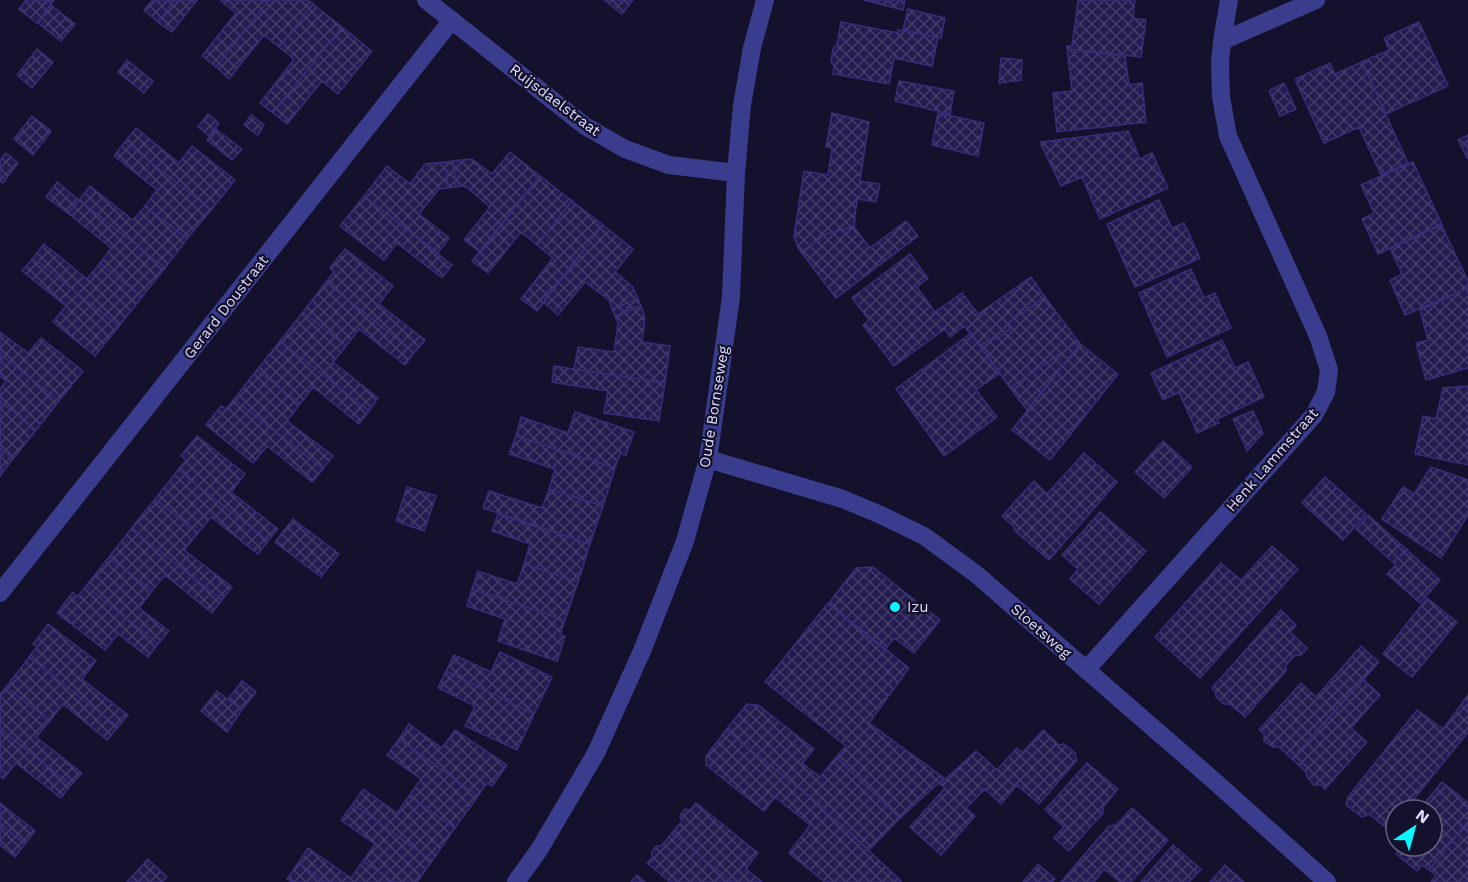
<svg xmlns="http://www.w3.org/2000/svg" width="1468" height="882" font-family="'Work Sans',sans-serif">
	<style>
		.building { fill: url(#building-cross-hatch); stroke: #372d7b; stroke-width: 1.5 }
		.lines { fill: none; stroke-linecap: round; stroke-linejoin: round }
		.street { stroke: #3a3d8d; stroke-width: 18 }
		.poi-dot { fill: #09f8ff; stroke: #14112d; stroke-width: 2 }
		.labels { text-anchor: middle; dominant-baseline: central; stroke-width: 4.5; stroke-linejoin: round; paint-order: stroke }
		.street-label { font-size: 15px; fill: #deddff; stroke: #14112d }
		.poi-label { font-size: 15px; fill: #deddff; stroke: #14112d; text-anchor: start }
	</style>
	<defs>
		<pattern id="building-cross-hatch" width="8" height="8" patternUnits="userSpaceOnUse" patternTransform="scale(1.5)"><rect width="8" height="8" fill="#231c4f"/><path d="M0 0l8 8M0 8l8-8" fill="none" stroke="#423d69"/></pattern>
	</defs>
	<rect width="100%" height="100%" fill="#14112d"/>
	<path class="building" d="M26,0h28l-17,23 -18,-14z
		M153,0h22l-17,22 -14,-12z
		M175,0h22l-25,32 -14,-10z
		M222,0h47l-53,67 -14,-11 34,-43 -15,-12z
		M269,0h39l5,4 -34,43 -15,-12 -35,44 -13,-12z
		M604,0h29l-11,14z
		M864,0h41l-2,10z
		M1078,0h57l-2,18 13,2 -5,37 -74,-8v-3h5z
		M313,4l29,23 -69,86 -13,-10 34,-44 -15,-12z
		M51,5l24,19 -14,17 -23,-18z
		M908,9l37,9 -4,20 -38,-8z
		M841,22l57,11v-3l40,7 -6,29 -38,-8 -5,26 -56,-10 1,-8 -3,-4 2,-14 4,-3z
		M1419,22l29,64 -62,28 -24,-52 27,-12 -5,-12z
		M342,27l30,24 -34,43 -16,-13 -35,43 -14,-11z
		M37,49l16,13 -21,26 -15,-13z
		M1067,49l58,7 4,29 13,-2 4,39 -89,10 -4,-39 19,-2z
		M1001,58l21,2 -1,20 -22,3z
		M127,60l26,21 -9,12 -26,-21z
		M1362,62l46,101 -27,12 -22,-48 -35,16 -29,-64 35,-16 5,11z
		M899,81l55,10 -4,23 -55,-13z
		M1284,83l12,26 -16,7 -11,-25z
		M832,113l37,9 -9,59 20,3 -4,18 -19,-3 -3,28 -28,7 -25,18 -4,-6 -3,-10 10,-65 24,4 4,-27 -6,-1z
		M938,113l46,10 -6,33 -46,-11z
		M208,114l11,9 -10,13 -11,-9z
		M251,115l13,10 -6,10 -14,-10z
		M32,116l19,15 -18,24 -19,-16z
		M136,128l43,35 13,-17 43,34 -24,30 -86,-68z
		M216,129l26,20 -10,11 -25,-20z
		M1128,131l12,28 12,-6 16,35 -68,31 -18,-42 -21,9 -21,-44z
		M1468,135v22l-1,1 -9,-18z
		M125,142l86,68 -24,29 -42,-33 12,-16 -43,-34z
		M510,152l30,24 -60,76 -16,-12 26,-33 -25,-21 -9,1 -3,-26 19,-2 20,15z
		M6,153l12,10 -15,20 -3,-2v-21z
		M453,161l3,26 -8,1 -3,-26z
		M445,162l3,26 -9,1 -20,25 30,24 -11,15 -74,-57 23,-30 23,18 15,-20z
		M1413,162l29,63 -64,29 -16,-35 12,-6 -13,-28z
		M540,176l32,25 -35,44 -16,-13 -33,41 -16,-12z
		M57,182l22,18 -11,13 -22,-16z
		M90,186l43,34 12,-14 42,33 -22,29 -86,-68z
		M364,196l88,69 -10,13 -45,-35 -13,17 -44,-34z
		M79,200l86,68 -23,29 -42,-34 11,-15 -43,-35z
		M1159,200l13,28 12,-5 16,35 -65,29 -28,-63z
		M572,201l31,24 -66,86 -16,-12 32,-41 -16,-13z
		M906,221l12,15 -82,62 -35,-46 25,-18 28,-7 16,21z
		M1441,224l27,57v7l-63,27 -15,-35 12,-6 -12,-26z
		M603,225l30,24 -18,23 18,15 5,12 -26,10 -3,-9 -24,-18 -27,33 -15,-13z
		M44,244l43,35 13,-16 42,34 -23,29 -86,-68z
		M345,249l48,37 -14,18 46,36 -11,13 -88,-71 8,-10 -4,-4z
		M910,254l18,24 -11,9 18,25 27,-19 16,21 53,-37 14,20 -38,27 3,5 -14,10 -1,-3 -15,10 -16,-20 -14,11 -5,-8 -51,37 -31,-41 6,-5 -17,-22z
		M33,258l86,68 -24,30 -42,-34 13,-16 -44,-35z
		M1191,269l13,29 11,-5 16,35 -64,29 -28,-64z
		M326,282l88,71 -9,12 -46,-36 -13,17 -43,-34z
		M1468,288v80l-42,12 -10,-37 12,-3 -8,-30z
		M1045,297l33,44 -68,47 -30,-42 15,-10 1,3 14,-10 -3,-5z
		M638,299l3,7 -26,10 -3,-7z
		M641,306l4,12 -3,24 28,4 -5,37 -91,-14 4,-22 36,5 4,-28 -3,-8z
		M303,312l43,34 -13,16 45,36 -9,13 -89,-70z
		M0,332l28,21 13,-15 42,33 -24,30 -59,-47z
		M971,333l29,40 -24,17 21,27 -53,39 -48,-67z
		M1222,340l13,28 13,-6 16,35 -47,22 2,4 -22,10 -18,-41 -16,8 -12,-27z
		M280,341l89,70 -10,13 -46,-37 -13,17 -43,-34z
		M1078,341l2,3 -53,66 -17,-22z
		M1080,344l38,30 -68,86 -38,-30z
		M0,354l59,47 -23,29 -36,-29v-12l6,-8 -6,-5z
		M554,366l111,17 -6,38 -55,-8 4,-22 -56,-9z
		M257,370l43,34 -13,17 46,35 -10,13 -89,-70z
		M1468,386v79l-53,-11 8,-38 13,3 7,-31z
		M234,399l89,70 -11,13 -45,-36 -14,17 -47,-38 15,-19 5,3z
		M0,401l36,29 -23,29 -13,-11z
		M1253,411l10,22 -16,18 -14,-32z
		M575,412l59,20 -8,23 -6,-1 -5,14 -99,-32 5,-19 47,16z
		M197,436l48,38 -14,18 47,37 -10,12 -90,-71 8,-10 -5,-4z
		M516,436l99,32 -12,38 -54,-17 6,-20 -46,-15z
		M1163,441l29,26 -28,31 -29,-26z
		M0,448l13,11 -13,17z
		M1084,453l33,29 -68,78 -35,-30 1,-2 -13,-12 32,-35 13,13z
		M1431,467l37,13v35l-27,43 -59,-39 21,-32 11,7z
		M178,470l90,71 -10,13 -47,-37 -13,16 -43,-34z
		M1325,477l41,37 -23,26 -41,-37z
		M407,487l29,9 -12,35 -28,-10z
		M549,489l54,17 -13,38 -107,-36 6,-17 53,17z
		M155,499l43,34 -14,17 48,37 -10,13 -91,-71z
		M1100,512l46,39 -47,53 -29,-25 8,-10 -16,-14z
		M498,514l92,30 -12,38 -54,-18 6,-20 -38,-13z
		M1368,515l38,34 -12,14 -38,-34z
		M293,519l46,35 -18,23 -46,-35z
		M131,529l91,71 -10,13 -47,-38 -13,16 -43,-34z
		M1272,546l26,23 -98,109 -45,-41 66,-74 20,17z
		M1406,549l34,31 -20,23 -33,-29 9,-9 -2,-2z
		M109,557l43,34 -13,17 30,23 -11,13 -72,-58z
		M524,564l54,18 -13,38 -93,-31 6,-18 39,13z
		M873,567l67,53 -26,33 -20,-15 -9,12 -57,-46 28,-36z
		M86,586l72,58 -10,13 -30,-23 -13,16 -48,-37 16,-21 4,5z
		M472,589l93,31 -5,15 5,1 -8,25 -59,-20 7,-22 -38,-13z
		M1427,598l30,24 -45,55 -29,-23z
		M828,603l81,65 -40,55 75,55 -44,40 -64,-61 10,-11 -81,-64z
		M1281,610l15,15 -6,7 17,16 -6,7 -7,1 -8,9v6l-41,46 -15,-13h-6l-8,-7 -1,-6 -3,-3z
		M48,624l48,37 -14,18 46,36 -10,12 -89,-70 8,-10 -4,-3z
		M1361,646l18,16 -87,97 -13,-12h-6l-9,-6v-7l-5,-4 42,-47 15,14z
		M500,652l52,25 -18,37 -88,-43 8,-16 37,17z
		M29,657l89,70 -11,13 -44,-36 -13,17 -44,-34z
		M446,671l88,43 -17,36 -52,-24 10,-20 -37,-18z
		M1363,679l17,16 -29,33 16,14 -42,47 -4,-4h-7l-7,-8 -1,-5 -14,-13z
		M242,681l14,11 -14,18 -14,-11z
		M6,687l44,34 -14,16 46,36 -11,12 -71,-56v-35z
		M217,691l25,19 -15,22 -26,-21z
		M1468,695v37l-63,78h-9v12l-7,8 -20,-16 -7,3 -16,-12 2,-8 69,-87 26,19z
		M747,704l11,1 56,44 -12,14 18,14 16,-20 64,61 -31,32 -23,-21 -21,-17 1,-2 -100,-80z
		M409,724l33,24 13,-18 52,35 -15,21 -5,-3 -9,13 -79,-57z
		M0,729l71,56 -10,13 -45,-35 -13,16 -3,-3z
		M726,730l100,80 -1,2 21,17 55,52 -1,1h-75l-36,-29 21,-28 -35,-28 -11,14 -58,-46v-9z
		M1043,730l16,15 5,-1 11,9 1,6 1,1 -38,44 -22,-19 -16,19 -16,-15 -19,19 9,8 -34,39 -31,-28 35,-39 -5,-4 36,-33 21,19 20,-22 5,5z
		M399,739l79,57 -23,32 -46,-32 12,-17 -34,-24z
		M1087,763l31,26 -15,18v6l-34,38 -15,-13 10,-11 -19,-17z
		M1442,782l26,21v18l-39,49 -7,-5 -5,6 -21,-17 5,-6 -3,-2h34v-36h-13z
		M363,789l34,24 12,-17 46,32 -23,33 -79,-57z
		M0,803l35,28 -10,13 -25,-20z
		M696,803l62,50 -12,16 16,13h-30l-60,-49 10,-12 -2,-5 5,-7 5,1z
		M353,804l79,57 -15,21h-23l-31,-21 12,-17 -34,-24z
		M1132,808l36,32 -37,42h-11l-16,-13 -10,13h-33l48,-56 7,-1z
		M1468,821v61h-37l5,-6 -7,-6z
		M0,824l25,20 -10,13 -15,-12z
		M672,833l60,49h-62l-23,-19 6,-6 -2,-4 5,-7h5z
		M1173,845l28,24 -12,13h-48z
		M308,848l43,30 12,-17 31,21h-69l-27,-19z
		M148,859l19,18 -5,5h-35z
		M298,863l27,19h-33l-5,-3z
		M1038,864l17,15 -3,3h-29z
		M1225,865l19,17h-34z
		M637,875l8,7h-14z"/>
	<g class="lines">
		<path class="street" d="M426,0l159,126 40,23 44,16 67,8
			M1222,41l94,-41
			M708,459l135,40 38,16 43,21 52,38 236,205 115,103
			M0,593l452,-573
			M1086,670l228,-255 12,-23 3,-22 -11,-34 -90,-200 -7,-39 -1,-34 2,-22 7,-41
			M516,882l23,-32 57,-97 46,-102 43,-110 23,-82 23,-162 5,-124 6,-68 10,-57 13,-48"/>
	</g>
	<circle class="poi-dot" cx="895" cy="607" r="6"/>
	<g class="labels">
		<g class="street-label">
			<text transform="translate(555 100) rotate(37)">Ruijsdaelstraat</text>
			<text transform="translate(226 307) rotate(-52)">Gerard Doustraat</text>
			<text transform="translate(714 407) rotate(-81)">Oude Bornseweg</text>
			<text transform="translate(1272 460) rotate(-49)">Henk Lammstraat</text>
			<text transform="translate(1041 631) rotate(41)">Sloetsweg</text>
		</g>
		<g class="poi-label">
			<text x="907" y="607">Izu</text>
		</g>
	</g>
	<g transform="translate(1414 828) rotate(36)"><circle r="28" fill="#14112d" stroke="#656381" stroke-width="1.5"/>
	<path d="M0-4.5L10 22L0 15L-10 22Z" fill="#09f8ff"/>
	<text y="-9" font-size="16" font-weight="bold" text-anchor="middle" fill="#deddff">N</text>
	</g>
</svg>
